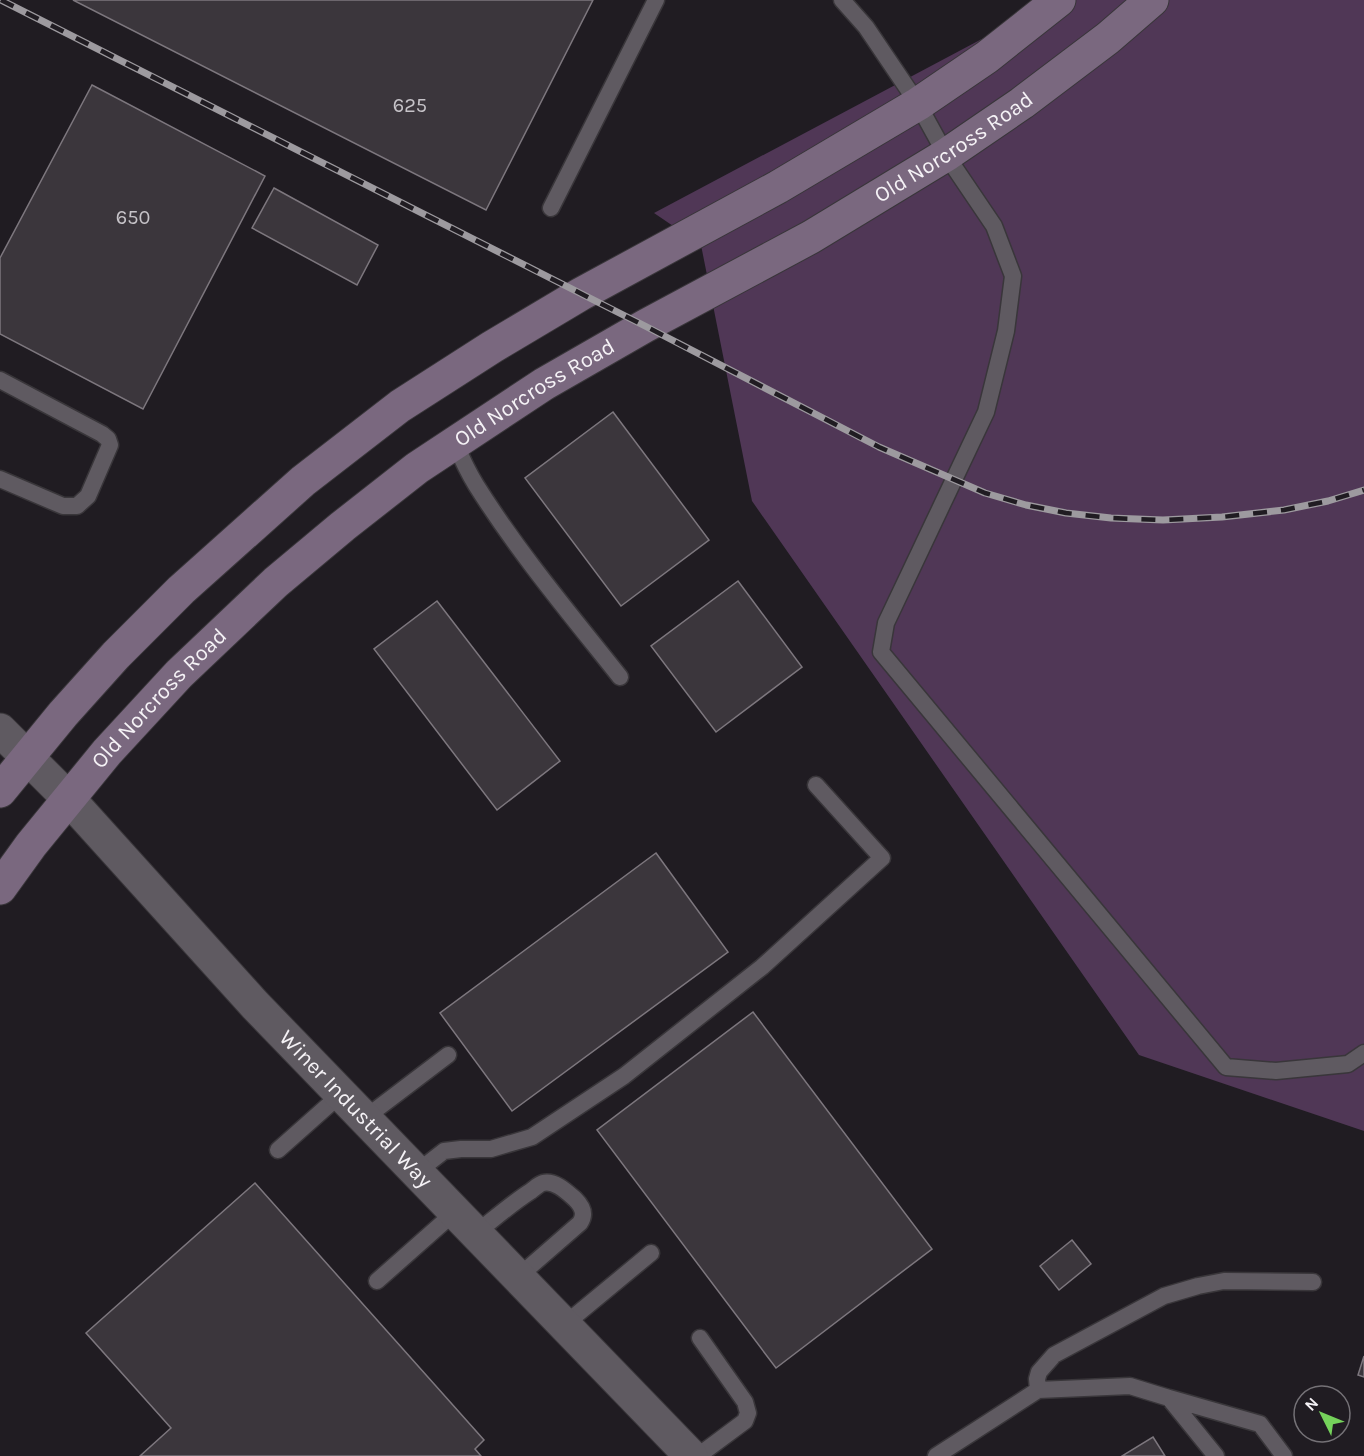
<svg xmlns="http://www.w3.org/2000/svg" width="1364" height="1456" font-family="Karla,sans-serif">
	<style>
		.forest { fill: #503756 }
		.building { fill: #3b363c; stroke: #7d777e; stroke-width: 1.5 }
		.lines { fill: none; stroke-linecap: round; stroke-linejoin: round }
		.lane-casing { stroke: #39363a; stroke-width: 19 }
		.street-casing { stroke: #39363a; stroke-width: 35 }
		.secondary-casing { stroke: #39363a; stroke-width: 35 }
		.lane { stroke: #5f5a61; stroke-width: 16 }
		.street { stroke: #5f5a61; stroke-width: 33 }
		.secondary { stroke: #7a687f; stroke-width: 33 }
		.rail-casing { stroke: #9d9a9f; stroke-width: 7 }
		.rail { stroke: #201c22; stroke-width: 4.5; stroke-dasharray: 14; stroke-linecap: butt }
		.labels { text-anchor: middle; dominant-baseline: central; stroke-width: 5; stroke-linejoin: round; paint-order: stroke }
		.number-label { font-size: 20px; fill: #c6c3c8 }
		.street-label { font-size: 22px; fill: #f5f2f6; stroke: #201c22 }
	</style>
	<rect width="100%" height="100%" fill="#201c22"/>
	<path class="forest" d="M1055,0h309v1131l-225,-76 -387,-554 -51,-256 -47,-32z"/>
	<path class="building" d="M73,0h520l-107,210z
		M92,85l173,91 -122,233 -143,-75v-76z
		M274,188l104,57 -21,40 -105,-57z
		M613,412l96,128 -88,66 -96,-128z
		M738,581l64,86 -86,65 -65,-86z
		M437,601l123,160 -63,49 -123,-161z
		M656,853l72,99 -216,159 -72,-98z
		M753,1012l179,237 -156,119 -179,-238z
		M255,1183l229,257 -9,9 6,7h-341l31,-28 -85,-95z
		M1072,1240l19,24 -32,26 -19,-24z
		M1364,1356v21l-6,-2z
		M1153,1437l12,19h-43z"/>
	<g class="lines">
		<defs>
			<path id="lane" d="M842,0l24,27 52,77 28,51 48,71 19,50 -7,55 -20,81 -100,211 -5,29 345,415 50,4 72,-7 16,-11
				M551,208l105,-208
				M0,380l102,54 6,5 2,6 -22,51 -11,10h-14l-63,-27
				M455,443c6,14 13,29 21,42 42,67 94,129 144,192
				M365,1118l83,-63
				M278,1150l63,-56
				M417,1172l27,-21 17,-2h30l41,-12 92,-61 138,-109 120,-109 -66,-73
				M476,1233c18,-14 36,-30 55,-42 4,-3 8,-7 12,-8 12,-3 24,9 32,16 7,7 11,15 5,24l-62,54
				M377,1281l78,-69
				M564,1325l87,-72
				M1038,1390l-1,-11 2,-7 15,-17 110,-59 34,-10 26,-5 89,1
				M1169,1398l91,26 24,32
				M698,1456l47,-35 3,-8 -3,-11 -45,-64
				M936,1456l102,-66 92,-4 39,12 47,58"/>
			<g id="street">
				<path id="s1" d="M0,730l68,68 187,207 436,451"/>
			</g>
			<g id="secondary">
				<path d="M0,791l63,-77 53,-59 65,-65 122,-109 97,-75 92,-59 89,-53 197,-107 140,-83 69,-47 72,-57"/>
				<path id="s2" d="M0,888l31,-43 76,-93 72,-78 97,-92 67,-56 74,-58 127,-84 101,-58 166,-89 135,-82 76,-52 86,-65 44,-38"/>
			</g>
		</defs>
		<use href="#lane" class="lane-casing"/>
		<use href="#street" class="street-casing"/>
		<use href="#secondary" class="secondary-casing"/>
		<use href="#lane" class="lane"/>
		<use href="#street" class="street"/>
		<use href="#secondary" class="secondary"/>
		<defs>
			<path id="rail" d="M1,0l644,326 234,121 106,46 41,12 40,8 45,5 52,2 59,-3 62,-7 44,-9 36,-11"/>
		</defs>
		<use href="#rail" class="rail-casing"/>
		<use href="#rail" class="rail"/>
	</g>
	<g class="labels">
		<g class="number-label">
			<text x="410" y="105">625</text>
			<text x="133" y="217">650</text>
		</g>
		<g class="street-label">
			<text stroke="none"><textPath href="#s2" startOffset="1220">Old Norcross Road</textPath></text>
			<text stroke="none"><textPath href="#s2" startOffset="734">Old Norcross Road</textPath></text>
			<text stroke="none"><textPath href="#s2" startOffset="248">Old Norcross Road</textPath></text>
			<text stroke="none"><textPath href="#s1" startOffset="520">Winer Industrial Way</textPath></text>
		</g>
	</g>
	<g transform="translate(1322 1414) rotate(313)"><circle r="28" fill="#201c22" stroke="#757277" stroke-width="1.5"/>
	<path d="M0-4.5L10 22L0 15L-10 22Z" fill="#75d25b"/>
	<text y="-9" font-size="16" font-weight="bold" text-anchor="middle" fill="#f5f2f6">N</text>
	</g>
</svg>
